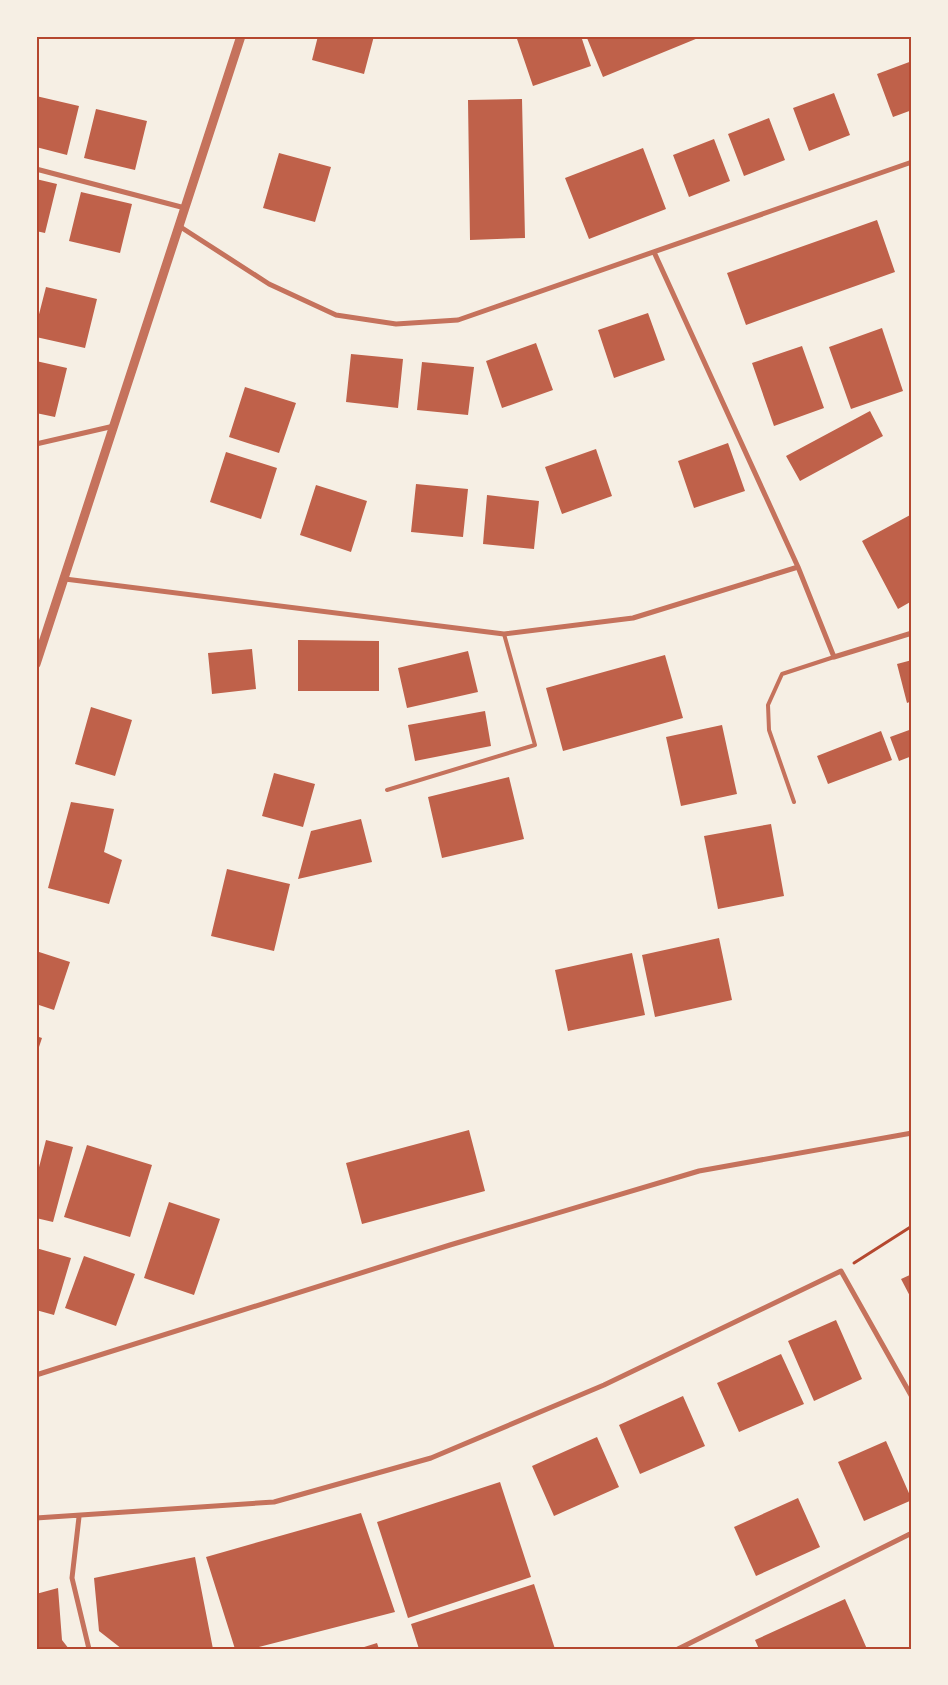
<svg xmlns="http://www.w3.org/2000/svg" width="948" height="1685" font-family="'DejaVu Sans',sans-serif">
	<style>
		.building { fill: #bf614a }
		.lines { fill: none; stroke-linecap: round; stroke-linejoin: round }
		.path { stroke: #b5482f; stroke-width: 3 }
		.service { stroke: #c5725c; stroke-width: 4 }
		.minor { stroke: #c5725c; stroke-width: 5 }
		.tertiary { stroke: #c5725c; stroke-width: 9 }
		.neatline { fill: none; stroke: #b5482f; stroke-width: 2 }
	</style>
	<rect width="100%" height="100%" fill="#f6efe4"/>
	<path class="building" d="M318,36h56l-10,38 -52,-14z
		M516,36h65l10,30 -58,20z
		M591,36h112l-100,41 -16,-39z
		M912,61v49l-19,7 -16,-43z
		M834,93l16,42 -41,16 -16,-43z
		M36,96l43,10 -12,49 -31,-8z
		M522,99l3,139 -55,2 -2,-140z
		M96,109l51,12 -12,49 -51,-12z
		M769,118l16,42 -41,16 -16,-42z
		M714,139l16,42 -41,16 -16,-42z
		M643,148l23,61 -77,30 -24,-61z
		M279,153l52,14 -16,55 -52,-14z
		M36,179l21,5 -12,49 -9,-2z
		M81,192l51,12 -12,49 -51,-12z
		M877,220l18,52 -149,53 -19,-52z
		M46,287l51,12 -12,49 -49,-11v-11z
		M648,313l17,47 -51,18 -16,-48z
		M882,328l21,63 -52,18 -22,-62z
		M536,343l17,47 -51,18 -16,-47z
		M802,346l22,62 -50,18 -22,-63z
		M351,354l52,5 -5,49 -52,-6z
		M36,361l31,7 -12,49 -19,-4z
		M422,362l52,5 -6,48 -51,-5z
		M245,387l51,16 -17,50 -50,-16z
		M870,411l13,25 -83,45 -14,-25z
		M728,443l17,48 -51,17 -16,-47z
		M596,449l16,47 -50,18 -17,-47z
		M226,452l51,16 -16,51 -51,-17z
		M416,484l52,5 -5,48 -52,-5z
		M316,485l51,16 -16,51 -51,-17z
		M487,495l52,6 -5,48 -51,-5z
		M912,514v87l-14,8 -36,-68z
		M298,640l81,1v50h-81z
		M252,649l4,40 -44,5 -4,-41z
		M468,651l10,41 -71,16 -9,-40z
		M665,655l18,63 -120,33 -17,-63z
		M912,660v41l-5,2 -10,-39z
		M91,707l41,13 -17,56 -40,-12z
		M485,711l6,35 -76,15 -7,-36z
		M722,725l15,69 -56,12 -15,-69z
		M912,729v27l-13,5 -9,-24z
		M881,731l11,29 -64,24 -11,-28z
		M274,773l41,11 -12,43 -41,-11z
		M509,777l15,62 -82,19 -14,-61z
		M71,802l43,7 -10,43 18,8 -13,44 -61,-16z
		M361,819l11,43 -74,17 13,-48z
		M771,824l13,72 -66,13 -14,-73z
		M227,869l63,15 -16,67 -63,-15z
		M719,938l13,62 -77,17 -13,-62z
		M36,951l34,11 -16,48 -18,-6z
		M632,953l13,62 -77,16 -13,-61z
		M36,1036l6,2 -5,15h-1z
		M469,1130l16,61 -123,33 -16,-61z
		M46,1140l27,7 -20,75 -17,-4v-39z
		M87,1145l65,20 -22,72 -66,-20z
		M169,1202l51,17 -26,76 -50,-17z
		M36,1248l35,10 -17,57 -18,-5z
		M84,1256l51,18 -19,52 -51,-18z
		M912,1274v26l-11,-21z
		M836,1320l26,59 -48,22 -26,-60z
		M781,1354l23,50 -65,28 -22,-49z
		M683,1396l22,50 -65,28 -21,-49z
		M597,1437l22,50 -65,29 -22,-50z
		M886,1441l26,59 -48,21 -26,-59z
		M500,1482l31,95 -123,41 -31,-96z
		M798,1498l22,49 -64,29 -22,-49z
		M361,1513l34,99 -144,37h-16l-29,-92z
		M195,1557l18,92h-91l-23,-18 -5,-53z
		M534,1584l21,65h-136l-8,-25z
		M58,1588l4,52 7,9h-33v-55z
		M845,1599l22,50h-108l-4,-9z
		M377,1643l2,6h-18v-1z"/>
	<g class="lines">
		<path class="path" d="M854,1263l58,-37"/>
		<path class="service" d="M387,790l148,-45 -31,-111
			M794,802l-25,-72 -1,-25 14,-31 52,-17"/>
		<path class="minor" d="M36,169l149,39
			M179,226l90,58 67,31 60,9 62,-4 454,-158
			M654,252l144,315 36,90 78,-24
			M36,444l78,-18
			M65,579l439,55 129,-16 165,-51
			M36,1375l414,-130 249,-74 213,-38
			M79,1517l-7,61 17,71
			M36,1518l238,-16 157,-44 173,-73 237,-114 71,126
			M678,1649l234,-116"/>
		<path class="tertiary" d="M36,664l205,-628"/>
	</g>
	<rect width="948" height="1685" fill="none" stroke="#f6efe4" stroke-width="75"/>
	<rect x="38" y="38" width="872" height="1610" class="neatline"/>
</svg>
